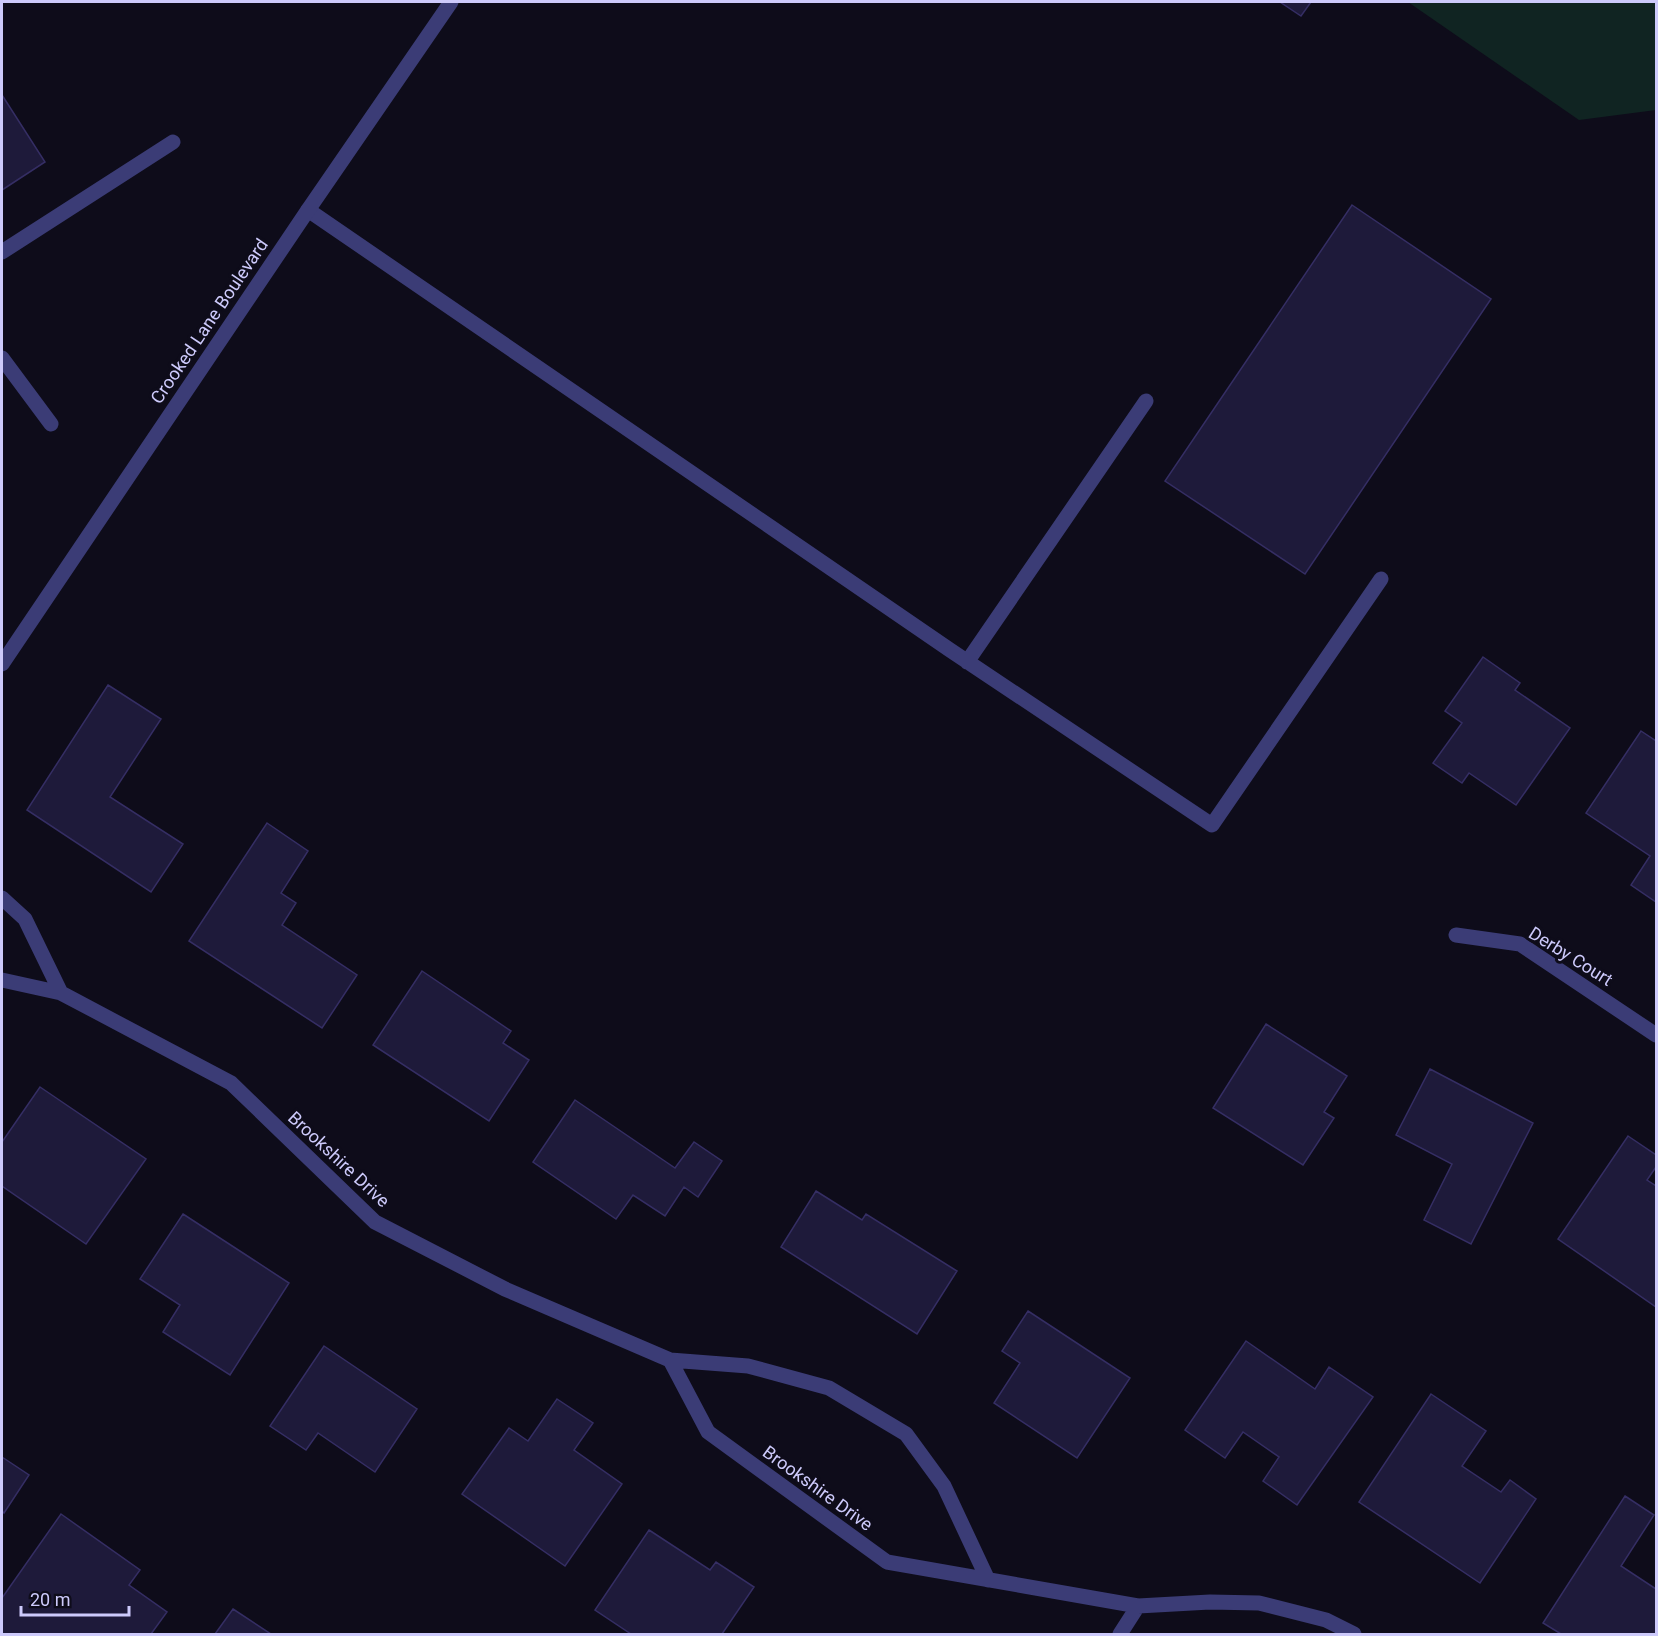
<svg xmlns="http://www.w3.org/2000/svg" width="1658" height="1636" font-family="Roboto,sans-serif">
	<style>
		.green { fill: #102422 }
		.building { fill: #1e1a3a; stroke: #352e64; stroke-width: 1.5 }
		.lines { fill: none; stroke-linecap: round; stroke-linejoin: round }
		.service { stroke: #3b3c76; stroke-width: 15 }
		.minor { stroke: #3b3c76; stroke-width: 15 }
		.tertiary { stroke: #3b3c76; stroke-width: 15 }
		.labels { text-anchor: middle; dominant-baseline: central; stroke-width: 6; stroke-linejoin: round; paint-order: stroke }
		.street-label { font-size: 18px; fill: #cdcafb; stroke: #0e0c1a }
	</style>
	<rect width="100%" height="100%" fill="#0e0c1a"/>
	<path class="green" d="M1408,2h248v108l-77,10z"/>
	<path class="building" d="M1280,2h31l-10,14z
		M2,95l43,67 -43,28z
		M1352,205l139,94 -186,275 -140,-93z
		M1483,657l37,26 -5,7 55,38 -54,77 -47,-32 -7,10 -29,-20 29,-40 -17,-12z
		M108,685l53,34 -51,78 73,47 -32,48 -124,-82z
		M1641,731l15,10v161l-25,-17 19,-29 -64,-43z
		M267,823l41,28 -27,42 15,10 -14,22 75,50 -35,53 -133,-87z
		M422,971l89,60 -8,12 26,17 -40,61 -116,-76z
		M1266,1024l81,52 -23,36 10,6 -31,47 -90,-57z
		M1430,1069l103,54 -62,121 -47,-24 28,-56 -56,-29z
		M40,1087l106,72 -60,85 -84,-58v-44z
		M575,1100l100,68 19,-26 28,19 -24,36 -14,-10 -19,29 -32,-21 -17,24 -83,-57z
		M1628,1136l28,19v12l-9,13 9,6v121l-98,-68z
		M816,1191l46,29 4,-6 91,57 -40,63 -136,-87z
		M183,1214l106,69 -59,92 -67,-43 17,-27 -40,-26z
		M1028,1311l102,67 -53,80 -83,-55 26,-40 -18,-12z
		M1246,1341l69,48 14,-22 44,30 -76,108 -34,-24 16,-24 -36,-25 -18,26 -40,-28z
		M324,1346l93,63 -42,63 -57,-39 -12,17 -36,-24z
		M1431,1394l55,37 -24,35 39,26 9,-12 26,19 -56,84 -121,-81z
		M557,1399l36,24 -19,27 48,34 -57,82 -103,-72 47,-66 19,13z
		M2,1457l27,18 -25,38 -2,-2z
		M1625,1496l29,19 -33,51 35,23v45h-95l-18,-11z
		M61,1514l79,56 -11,15 38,27 -16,22h-149v-36z
		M649,1530l61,40 6,-8 38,25 -32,47h-91l-36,-24z
		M233,1609l38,25h-56z"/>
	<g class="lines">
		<path class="service" d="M308,210l642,440 262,175 169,-246
			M2,252l171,-110
			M2,358l49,66
			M967,662l179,-261"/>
		<path class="minor" d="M2,898l23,21 36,74
			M1456,935l64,9 136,91
			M2,980l59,13 170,90 144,139 130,67 165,71 78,6 81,22 77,46 38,52 44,94
			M670,1360l38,72 179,130 251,44 72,-4 49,1 67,17 28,14
			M1120,1634l18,-28"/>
		<path class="tertiary" d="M2,664l306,-454 143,-208"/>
	</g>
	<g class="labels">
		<g class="street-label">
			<text transform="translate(209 321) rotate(-56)">Crooked Lane Boulevard</text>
			<text transform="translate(1571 956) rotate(32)">Derby Court</text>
			<text transform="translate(339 1159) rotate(43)">Brookshire Drive</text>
			<text transform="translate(818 1488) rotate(36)">Brookshire Drive</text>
		</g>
	</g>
	<rect width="1658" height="1636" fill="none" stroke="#cdcafb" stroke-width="6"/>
	<path d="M21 1606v9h108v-9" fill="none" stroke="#cdcafb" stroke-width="3"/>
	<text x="30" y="1606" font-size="18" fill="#cdcafb" stroke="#0e0c1a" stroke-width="4.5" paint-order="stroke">20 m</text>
</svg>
